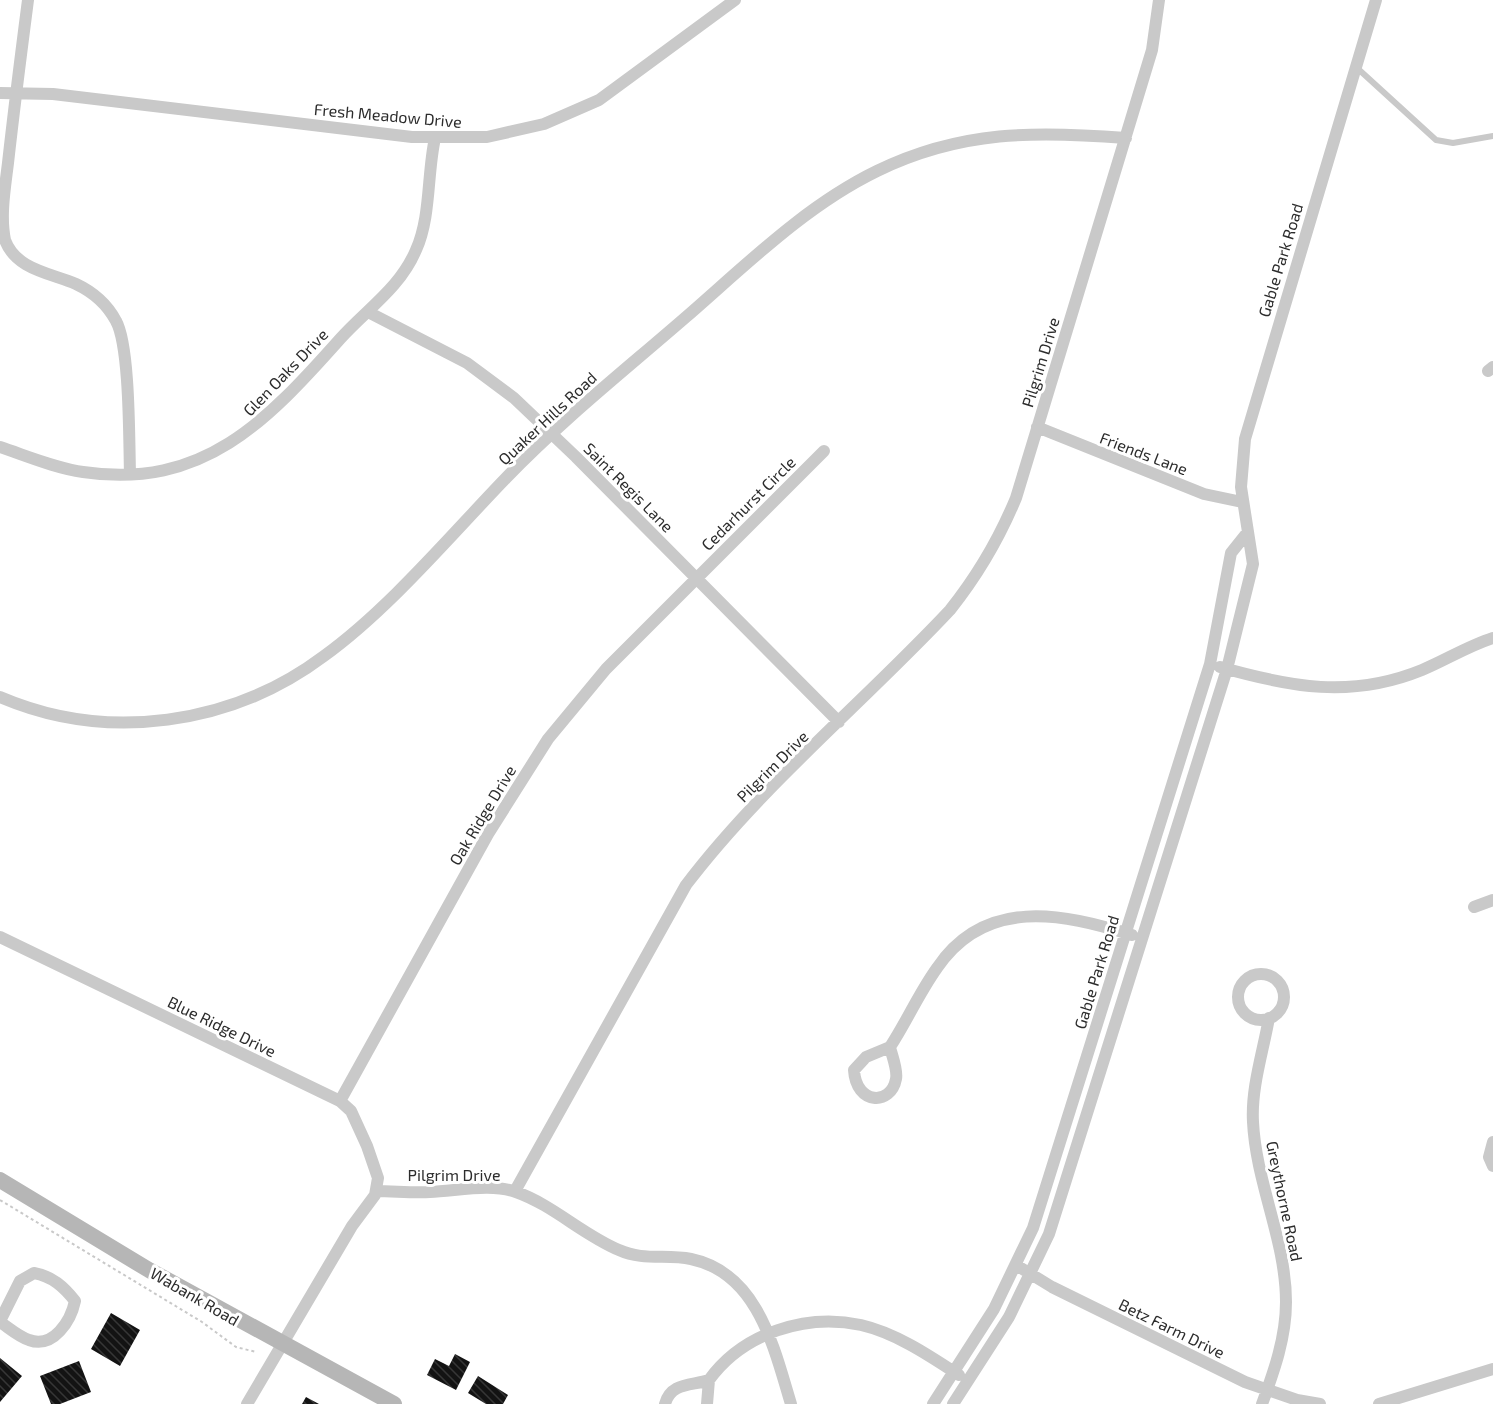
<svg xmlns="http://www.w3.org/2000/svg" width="1493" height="1404" font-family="'Exo 2',sans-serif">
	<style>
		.building { fill: url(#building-back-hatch) }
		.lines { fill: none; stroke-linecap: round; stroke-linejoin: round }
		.path { stroke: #c9c9c9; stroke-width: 2; stroke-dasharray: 3 3; stroke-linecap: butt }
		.lane { stroke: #c9c9c9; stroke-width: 6 }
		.street { stroke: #c9c9c9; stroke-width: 12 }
		.secondary { stroke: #b6b6b6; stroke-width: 16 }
		.labels { text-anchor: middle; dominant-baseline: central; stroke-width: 6; stroke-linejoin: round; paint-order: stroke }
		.street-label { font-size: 16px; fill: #2c2c2c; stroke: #fff }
	</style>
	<defs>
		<pattern id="building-back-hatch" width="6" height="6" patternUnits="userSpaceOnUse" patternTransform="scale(1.5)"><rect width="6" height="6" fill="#131313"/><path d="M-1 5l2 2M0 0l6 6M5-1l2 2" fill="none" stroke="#363636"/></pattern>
	</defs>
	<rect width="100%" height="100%" fill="#fff"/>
	<path class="building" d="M111,1313l29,17 -20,36 -29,-17z
		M455,1354l15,8 -14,28 -29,-15 8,-16 14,7z
		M0,1358l22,18 -22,26z
		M79,1361l12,31 -31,12h-9l-11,-28z
		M478,1376l30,19 -5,9h-17l-18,-11z
		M306,1397l13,7h-17z"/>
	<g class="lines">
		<path class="path" d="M0,1200l202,122 34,25 20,5"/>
		<path class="lane" d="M1356,67l80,73 17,3 40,-7"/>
		<path class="street" d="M28,0c-7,54 -14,109 -20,163 -3,25 -8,53 -3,77 11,30 46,33 71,44 17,8 31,20 40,37 14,25 13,120 14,153
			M0,93l53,1 359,43h75l57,-13 55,-24 136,-100
			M368,312l99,51 47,35 62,59 263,265
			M1488,371l5,-4
			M1037,427l167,67 38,8
			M0,447c27,9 55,21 83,25 120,18 184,-51 257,-133 27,-30 60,-51 76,-89 15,-33 11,-76 19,-112
			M1220,667c70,20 131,32 202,3 24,-10 46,-24 71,-32
			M0,697c107,46 232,28 324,-41 65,-47 126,-120 182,-178 56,-58 119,-108 180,-161 60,-52 119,-111 191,-146 84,-41 159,-40 249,-33
			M1474,907l19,-7
			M0,937l340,164 11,10 16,35 11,32 -3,17 -23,31 -105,178
			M1238 997a23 23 0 1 1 46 0a23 23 0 1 1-46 0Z
			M890,1047c17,-26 29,-54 47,-79 48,-71 125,-55 195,-33
			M890,1047c2,9 8,23 6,32 -5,27 -40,26 -42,-9l12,-13z
			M340,1101l148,-267 60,-95 58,-70 218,-218
			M1493,1142l-4,15 4,9
			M376,1191c18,0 36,2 54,1 27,-1 61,-9 86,0 37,13 67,43 103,58 24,11 47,4 72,9 67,14 83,89 100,145
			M515,1191l171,-306c75,-99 179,-184 264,-275 28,-35 49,-71 66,-112l136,-448 7,-50
			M1016,1265l36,22 193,95 52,18 23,4
			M0,1321l20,-40 14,-8c18,3 30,14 41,28 -4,19 -21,48 -46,39 -10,-3 -20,-12 -29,-18
			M709,1380c34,-47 97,-67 152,-55 35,8 69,31 98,50
			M665,1404c6,-22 27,-18 44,-24l-2,24
			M933,1404l61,-95 39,-81 177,-564 21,-111 16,-20
			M953,1404l56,-87 40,-83 178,-565 26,-105 -12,-77 4,-48 131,-439
			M1262,1404c12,-33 24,-66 24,-102 0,-61 -30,-119 -33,-180 -2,-34 10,-70 16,-104
			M1379,1404l114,-35"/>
		<path class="secondary" d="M0,1180l149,90 245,134"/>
	</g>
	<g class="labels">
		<g class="street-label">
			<text transform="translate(388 115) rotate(5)">Fresh Meadow Drive</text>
			<text transform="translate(1280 260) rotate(-73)">Gable Park Road</text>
			<text transform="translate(1040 362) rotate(-73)">Pilgrim Drive</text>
			<text transform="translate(285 372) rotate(-46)">Glen Oaks Drive</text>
			<text transform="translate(547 418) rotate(-43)">Quaker Hills Road</text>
			<text transform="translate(1144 453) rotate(21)">Friends Lane</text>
			<text transform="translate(629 487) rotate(45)">Saint Regis Lane</text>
			<text transform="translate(748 503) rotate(-45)">Cedarhurst Circle</text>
			<text transform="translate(772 766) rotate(-45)">Pilgrim Drive</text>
			<text transform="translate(482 815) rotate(-59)">Oak Ridge Drive</text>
			<text transform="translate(1096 972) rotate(-73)">Gable Park Road</text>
			<text transform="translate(222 1026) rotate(26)">Blue Ridge Drive</text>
			<text x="454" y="1174">Pilgrim Drive</text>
			<text transform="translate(1285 1201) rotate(78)">Greythorne Road</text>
			<text transform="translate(195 1296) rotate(30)">Wabank Road</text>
			<text transform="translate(1172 1328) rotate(26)">Betz Farm Drive</text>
		</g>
	</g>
</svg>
